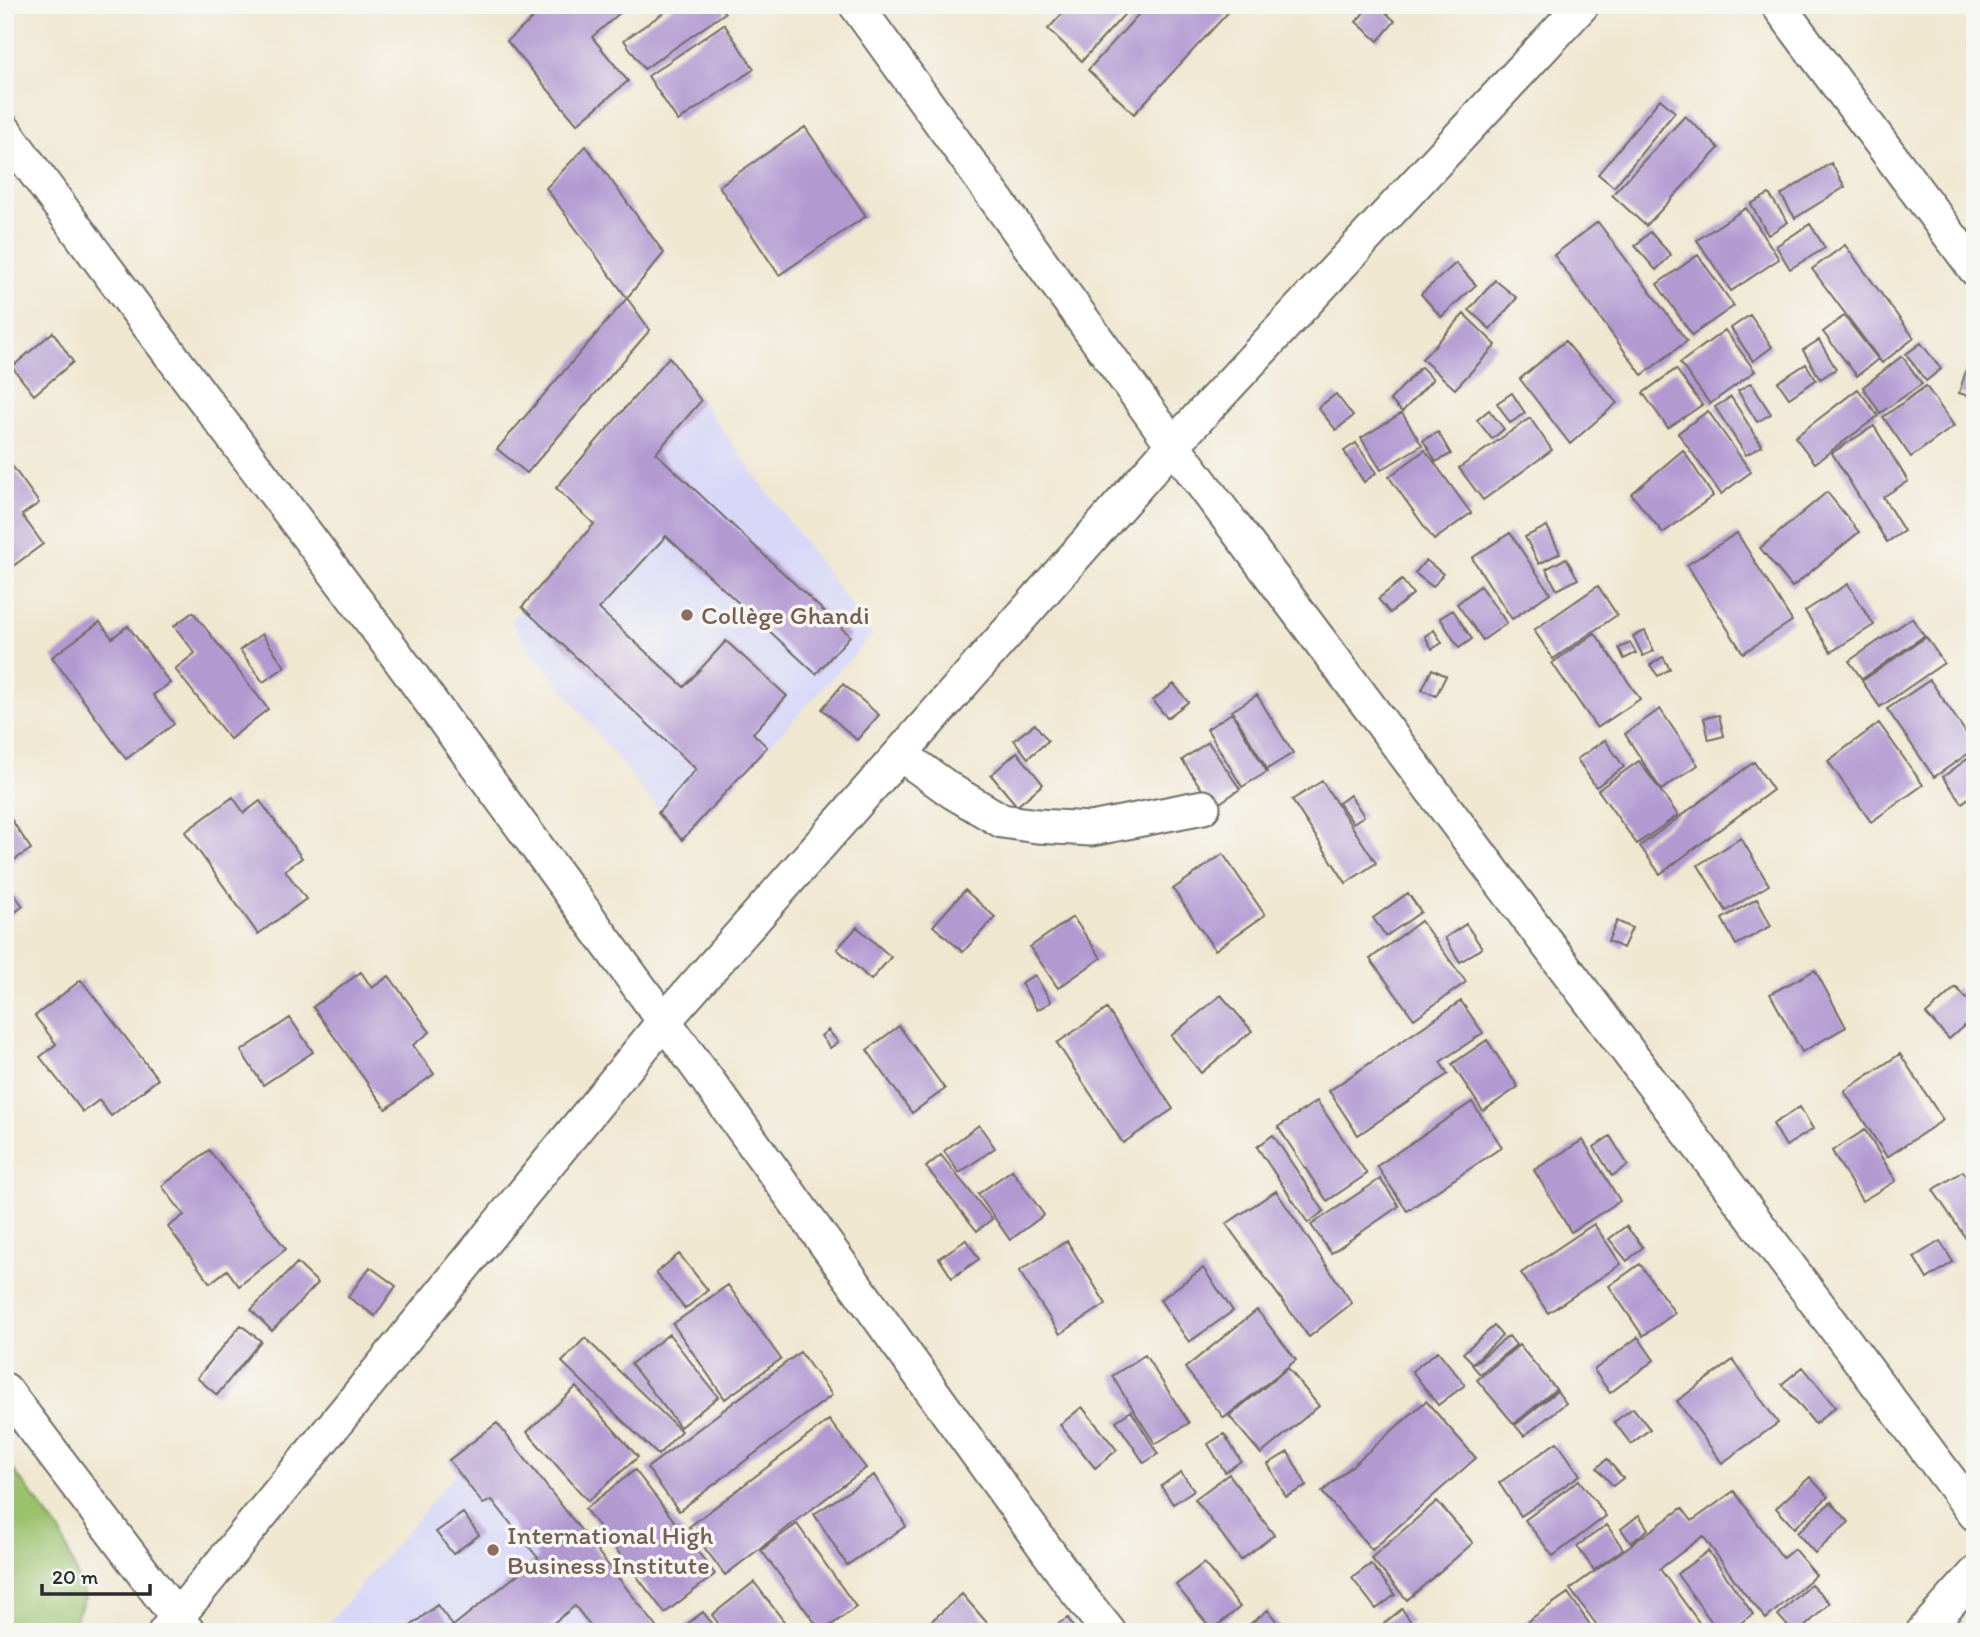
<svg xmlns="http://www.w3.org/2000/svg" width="1980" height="1637" font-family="Itim,sans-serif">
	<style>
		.built { fill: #d8d7f8 }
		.green { fill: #9ac16c; stroke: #62764c; stroke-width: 2 }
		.building { fill: #b29ad1 }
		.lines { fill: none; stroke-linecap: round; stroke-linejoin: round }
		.street-casing { stroke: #706d65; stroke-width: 37 }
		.street { stroke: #fff; stroke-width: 33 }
		.education-dot { fill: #8d6e63; stroke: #f6f6f2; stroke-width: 2.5 }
		.labels { text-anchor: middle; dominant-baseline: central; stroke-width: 7; stroke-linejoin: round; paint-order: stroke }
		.education-label { font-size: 26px; fill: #785e54; stroke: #f6f6f2; text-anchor: start }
	</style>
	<rect width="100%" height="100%" fill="#f6f6f2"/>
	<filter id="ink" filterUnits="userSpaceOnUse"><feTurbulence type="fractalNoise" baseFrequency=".0143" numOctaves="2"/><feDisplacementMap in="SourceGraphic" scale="14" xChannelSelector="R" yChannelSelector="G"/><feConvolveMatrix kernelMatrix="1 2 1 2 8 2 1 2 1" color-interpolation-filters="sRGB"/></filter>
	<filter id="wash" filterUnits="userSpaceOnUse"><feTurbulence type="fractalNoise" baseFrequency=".00686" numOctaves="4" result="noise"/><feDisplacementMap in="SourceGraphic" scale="28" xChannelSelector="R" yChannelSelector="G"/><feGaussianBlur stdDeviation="1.57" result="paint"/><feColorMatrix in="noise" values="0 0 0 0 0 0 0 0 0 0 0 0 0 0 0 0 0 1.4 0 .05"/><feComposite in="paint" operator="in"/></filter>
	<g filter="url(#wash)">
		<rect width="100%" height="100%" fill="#f0e7d0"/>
		<path class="built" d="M701,401l171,234 -190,205 -172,-218z
			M497,1423l163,209h-339l136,-160 -8,-12z"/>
		<path class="green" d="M5,1459l56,74 24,64 -15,35h-65z"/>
		<g id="blocks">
			<path class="building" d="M548,5h81l-37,32 36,44 -51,43 -70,-83z
				M675,5h45l5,8 -81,56 -20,-29z
				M1070,5h63l-51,56 -34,-32z
				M1147,5h88l-101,109 -46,-44z
				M1370,5h7l18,16 -17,20 -22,-19z
				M724,24l30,45 -76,52 -30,-45z
				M1660,99l15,13 -61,75 -16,-13z
				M1685,116l34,32 -73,78 -34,-31z
				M805,127l61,89 -87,59 -60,-89z
				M586,146l78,107 -37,45 -81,-110z
				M1831,163l14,24 -50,31 -14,-23z
				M1769,194l19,28 -20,13 -17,-31z
				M1746,208l33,51 -48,32 -34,-51z
				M1598,222l89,119 -45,34 -88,-120z
				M1810,224l15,24 -35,21 -14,-23z
				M1650,232l21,23 -15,15 -21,-24z
				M1845,245l69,93 -32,25 -70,-94z
				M1698,255l36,51 -42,29 -35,-51z
				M1456,263l20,22 -35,32 -20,-23z
				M1495,280l22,18 -27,31 -21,-19z
				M627,298l23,32 -123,143 -30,-24z
				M1464,314l32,31 -41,44 -33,-30z
				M1750,315l22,32 -19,14 -22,-33z
				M1844,316l34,43 -21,17 -34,-44z
				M1725,330l30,41 -45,33 -30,-41z
				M53,332l20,30 -39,33 -22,-28z
				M1819,340l17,29 -16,10 -17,-29z
				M1565,341l52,62 -47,41 -50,-65z
				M1921,343l20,26 -15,12 -20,-27z
				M1902,356l20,28 -42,29 -17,-26z
				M669,357l32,44 -45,52 194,183 -34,38 -150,-138 -67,73 85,78 42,-46 61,55 -34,37 14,14 -85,93 -24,-27 38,-44 -174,-162 72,-83 -38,-36z
				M1969,361l6,2v35l-16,-5z
				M1806,364l10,16 -27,18 -11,-16z
				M1421,367l12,12 -31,33 -12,-12z
				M1676,369l26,36 -34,23 -25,-35z
				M1751,383l20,31 -14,8 -19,-31z
				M1926,386l28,40 -43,31 -28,-40z
				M1858,389l20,27 -63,47 -20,-26z
				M1512,393l13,20 -15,10 -13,-20z
				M1336,394l17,22 -17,14 -18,-22z
				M1731,397l31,49 -16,9 -31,-48z
				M1489,410l15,19 -12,10 -15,-19z
				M1708,411l43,61 -30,22 -43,-61z
				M1402,413l20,32 -41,25 -20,-32z
				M1530,418l22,32 -69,50 -24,-32z
				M1874,426l34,55 -25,16 21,34 -17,11 -55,-89z
				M1438,432l13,22 -15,8 -13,-22z
				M1356,443l20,30 -12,9 -20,-31z
				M1425,450l46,63 -37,27 -45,-63z
				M1683,450l30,46 -50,37 -32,-39z
				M5,456l34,47 -17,12 21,29 -38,28z
				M1827,492l32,40 -67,55 -32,-39z
				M1547,526l13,27 -21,11 -14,-27z
				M1510,533l40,60 -38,26 -40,-61z
				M1737,533l55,88 -49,32 -56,-88z
				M1566,558l12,21 -21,11 -11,-21z
				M1426,560l17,14 -10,13 -18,-14z
				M1402,580l11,14 -23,19 -12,-14z
				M1848,584l26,41 -43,27 -26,-41z
				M1480,586l27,37 -24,17 -26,-36z
				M1598,586l19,29 -64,44 -19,-29z
				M1453,610l19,29 -13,9 -19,-30z
				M193,612l75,97 -38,30 -55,-70 20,-16 -21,-27z
				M1912,618l12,18 -62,43 -13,-18z
				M100,622l12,16 16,-12 42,57 -17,12 21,29 -48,35 -74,-102z
				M1434,630l8,13 -10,6 -7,-13z
				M1645,631l9,20 -11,5 -10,-20z
				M1595,633l45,66 -43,29 -45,-65z
				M262,634l23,33 -22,15 -23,-32z
				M1926,637l18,26 -64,44 -18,-26z
				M1630,643l6,10 -12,6 -5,-11z
				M1663,657l7,12 -12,7 -8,-11z
				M1432,669l14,7 -10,20 -14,-6z
				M1930,680l45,66v3l-41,28 -47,-68z
				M843,684l36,31 -22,25 -35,-31z
				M1174,684l14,18 -21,16 -14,-18z
				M1257,695l36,58 -26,16 -35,-58z
				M1660,709l38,56 -37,25 -36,-56z
				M1232,713l35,59 -25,15 -35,-58z
				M1719,715l5,21 -15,4 -5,-22z
				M1879,723l44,62 -52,37 -43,-61z
				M1035,724l13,17 -20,17 -14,-18z
				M1605,740l19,27 -28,20 -19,-28z
				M1208,742l32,47 -26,18 -32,-47z
				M1017,752l26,32 -26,22 -26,-31z
				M1975,753v40l-13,10 -19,-26z
				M1639,761l39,54 -41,29 -39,-54z
				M1754,762l19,28 -113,84 -20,-28z
				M1322,781l54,82 -30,20 -54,-83z
				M1350,795l14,21 -11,7 -14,-20z
				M233,797l11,16 16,-12 42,57 -17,12 21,29 -48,35 -73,-102z
				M5,810l26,39 -26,17z
				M1741,838l28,47 -43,26 -28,-46z
				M1223,854l42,61 -50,35 -42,-61z
				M5,883l18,23 -18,14z
				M965,890l30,27 -32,35 -30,-26z
				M1408,893l13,19 -35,24 -13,-18z
				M1757,899l14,27 -35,19 -14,-26z
				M1073,917l28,41 -43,30 -28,-41z
				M1421,921l45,61 -52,37 -44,-60z
				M1617,921l15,7 -9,20 -15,-7z
				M1466,924l16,24 -22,14 -15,-24z
				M857,927l34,30 -20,23 -34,-31z
				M1815,970l31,57 -44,25 -32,-58z
				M361,972l11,16 17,-12 41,56 -17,13 21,29 -48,35 -73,-102z
				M1035,975l16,27 -14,8 -16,-27z
				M81,980l77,99 -47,37 -12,-16 -16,12 -43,-55 16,-13 -21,-28z
				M1956,987l19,21v8l-26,23 -23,-25z
				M1221,995l31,36 -51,42 -30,-37z
				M1461,1001l22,32 -43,29 8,12 -90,61 -29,-44z
				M1107,1009l66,100 -50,34 -66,-100z
				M290,1018l23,34 -50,33 -22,-34z
				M899,1026l46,63 -33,24 -45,-63z
				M828,1030l10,12 -8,6 -9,-12z
				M1487,1040l31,47 -35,24 -31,-47z
				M1900,1054l43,66 -56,37 -43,-66z
				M1317,1101l50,73 -40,27 -49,-74z
				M1472,1102l30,45 -95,64 -30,-45z
				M1800,1107l13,22 -27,17 -13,-22z
				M979,1125l16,23 -36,25 -15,-22z
				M1865,1130l31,51 -34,20 -30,-50z
				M1273,1135l51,76 -16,12 -51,-76z
				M1610,1136l18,29 -16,11 -18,-29z
				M1583,1140l37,61 -49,31 -37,-62z
				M209,1150l77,99 -47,37 -12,-16 -17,13 -42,-56 16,-12 -22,-29z
				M941,1155l51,64 -15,12 -51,-64z
				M1012,1170l32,45 -34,25 -32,-46z
				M1963,1171l12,18v63l-42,-62z
				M1380,1179l19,27 -68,47 -20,-28z
				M1276,1191l76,112 -43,34 -83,-113z
				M1594,1224l27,40 -73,49 -27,-40z
				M1626,1226l17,21 -16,14 -18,-22z
				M966,1240l13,19 -27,19 -13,-20z
				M1067,1241l39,63 -46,30 -41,-63z
				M1940,1241l13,21 -26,17 -13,-22z
				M679,1254l29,36 -23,19 -29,-36z
				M297,1263l21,20 -46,48 -21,-21z
				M1640,1264l35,49 -32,23 -34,-50z
				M370,1267l26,19 -21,30 -27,-19z
				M1203,1268l30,43 -44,31 -29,-42z
				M728,1285l53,74 -56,40 -52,-75z
				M1257,1310l39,50 -72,58 -39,-50z
				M241,1325l20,16 -44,54 -20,-17z
				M1494,1326l8,10 -29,27 -10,-10z
				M669,1334l49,63 -38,30 -49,-63z
				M1509,1336l7,9 -36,29 -8,-9z
				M1638,1337l16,23 -44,33 -16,-23z
				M585,1338l96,93 -23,24 -96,-93z
				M1519,1345l37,44 -42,35 -37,-44z
				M1438,1351l27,34 -27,20 -26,-34z
				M800,1352l32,43 -153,116 -32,-43z
				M1145,1355l44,68 -34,21 -43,-68z
				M1733,1360l45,63 -56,40 -45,-62z
				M1803,1367l32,40 -20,17 -33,-40z
				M1288,1368l31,38 -58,48 -32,-38z
				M576,1387l62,70 -50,44 -61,-69z
				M1557,1391l9,12 -42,33 -9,-11z
				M1426,1401l50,57 -104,92 -50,-58z
				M1082,1407l35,43 -22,18 -35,-43z
				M1633,1408l17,21 -19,15 -17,-22z
				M1131,1411l27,43 -14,9 -28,-42z
				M829,1420l37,48 -141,107 -36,-48z
				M497,1423l160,204 3,5h-65l-20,-26 -33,26h-139l34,-27 16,21 85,-68 -46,-58 -9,4 -34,-44z
				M1224,1434l17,27 -16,11 -17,-28z
				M1557,1442l23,33 -59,41 -22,-33z
				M1288,1452l19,34 -21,11 -18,-33z
				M1607,1459l16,19 -10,8 -16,-18z
				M635,1470l80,104 -50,39 -80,-104z
				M1181,1472l13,18 -21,14 -12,-18z
				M1229,1474l45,61 -33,25 -46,-61z
				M874,1475l32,51 -59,39 -33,-51z
				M1810,1477l18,20 -34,31 -18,-20z
				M1579,1480l27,36 -53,40 -28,-36z
				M1734,1491l49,67 11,-9 22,26 -50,44 -22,-26 -41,-57 -43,33 46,63h-104l-32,-43 112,-81 10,13z
				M1437,1501l36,42 -66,57 -36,-42z
				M1831,1502l18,20 -34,31 -18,-20z
				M463,1513l16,22 -26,19 -17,-22z
				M1639,1515l9,14 -17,14 -10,-14z
				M797,1524l59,83 -34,25 -61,-82z
				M1607,1525l16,24 -29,21 -17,-24z
				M1708,1551l45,63 -25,18h-9l-42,-58z
				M1204,1563l36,44 -28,23 -36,-45z
				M1371,1564l24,31 -19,14 -24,-31z
				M754,1582l38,50h-67l-13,-17z
				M1811,1584l19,19 -31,29h-6l-15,-17z
				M1568,1593l27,39h-83z
				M962,1594l33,38h-76z
				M1402,1609l9,13 -12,10h-26z
				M1268,1610l16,22h-28l-6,-8z
				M703,1612l16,20h-42z
				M1068,1618l8,14h-32z"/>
		</g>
	</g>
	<g filter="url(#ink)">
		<use href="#blocks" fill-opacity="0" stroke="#706d65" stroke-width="2"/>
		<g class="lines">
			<defs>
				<path id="street" d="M856,5l317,440 802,1069
					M1778,5l197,264
					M5,131c126,175 259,345 387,518 231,313 458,627 685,943l32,40
					M900,754l53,38 49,29 35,5 54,3 112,-22
					M5,1390l183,242
					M165,1632l500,-612 508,-575 409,-440
					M1923,1632l52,-58"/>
			</defs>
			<use href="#street" class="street-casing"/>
			<use href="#street" class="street"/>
		</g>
	</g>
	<g class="education-dot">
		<circle cx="687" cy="615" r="7"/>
		<circle cx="493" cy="1550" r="7"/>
	</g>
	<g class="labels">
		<g class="education-label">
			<text x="701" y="615">Collège Ghandi</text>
			<text x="507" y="1535">International High<tspan x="507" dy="30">Business Institute</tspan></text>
		</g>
	</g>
	<rect width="1980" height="1637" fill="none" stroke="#f6f6f2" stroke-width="28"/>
	<path d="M42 1584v10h108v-10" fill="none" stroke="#2b2b2b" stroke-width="3.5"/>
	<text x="52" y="1584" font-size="21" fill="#2b2b2b" stroke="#f6f6f2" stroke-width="5" paint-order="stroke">20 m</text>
</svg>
